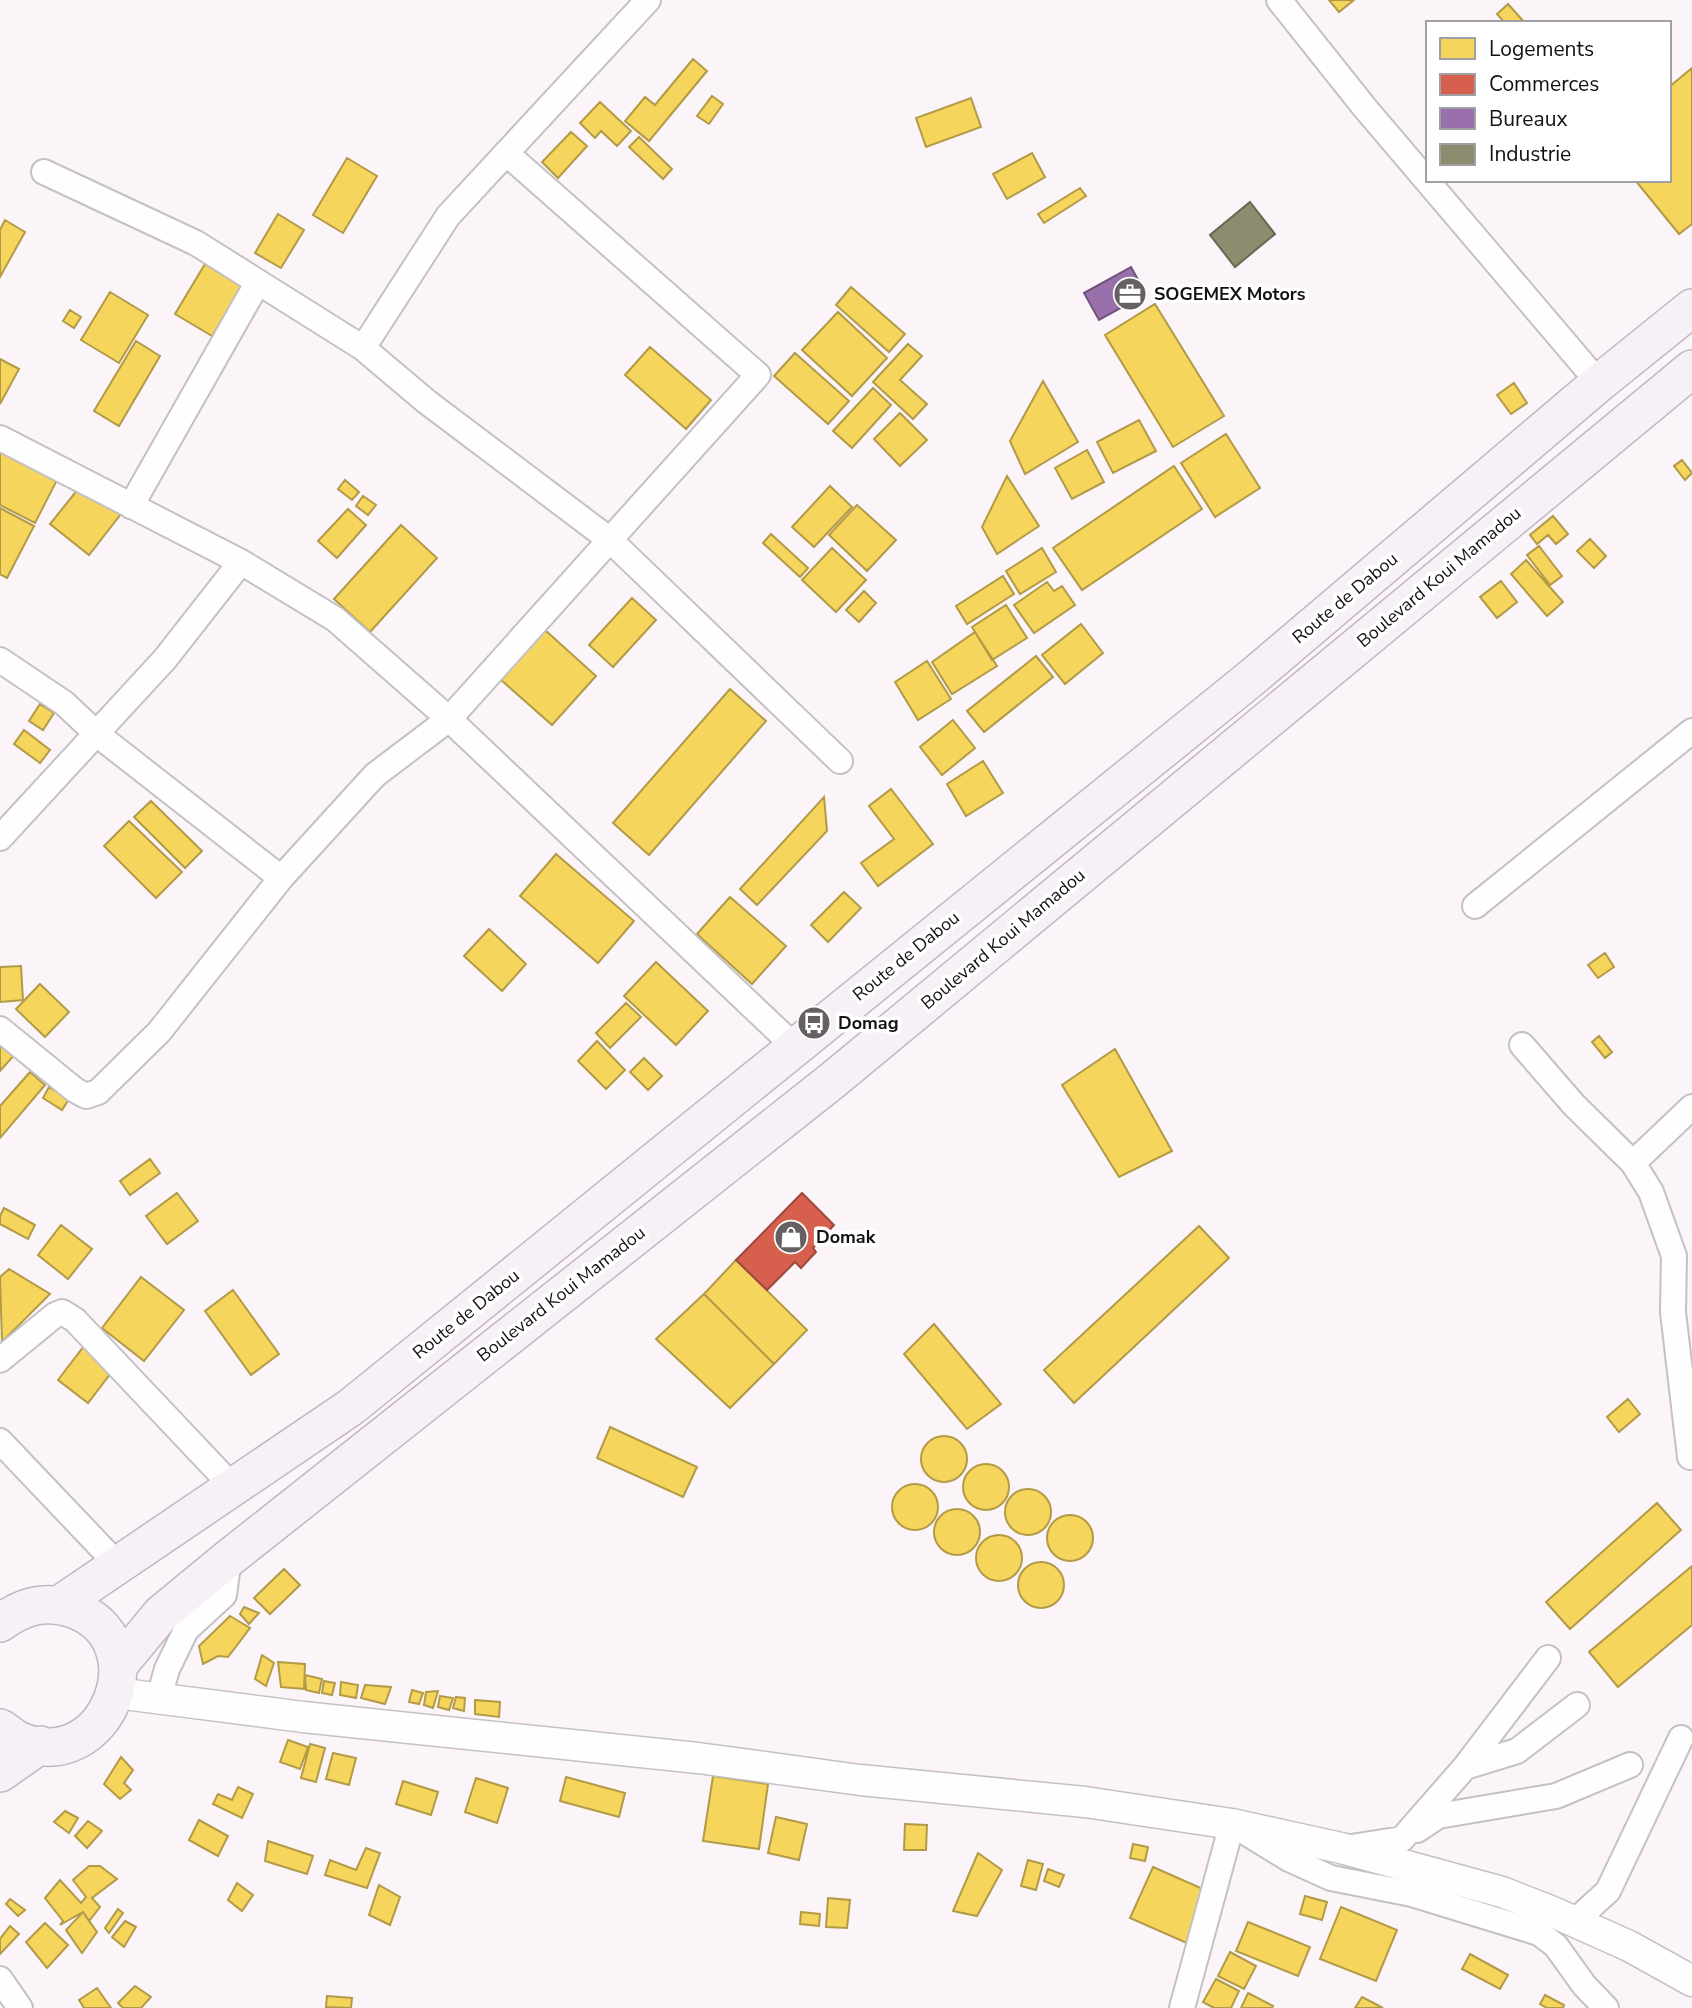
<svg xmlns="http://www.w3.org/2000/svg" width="1692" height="2008" font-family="'Nunito Sans',sans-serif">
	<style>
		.homes { fill: #f6d55c; stroke: #b29a46; stroke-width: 2 }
		.shops { fill: #d6604d; stroke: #9c483c; stroke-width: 2 }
		.offices { fill: #9970ab; stroke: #71537d; stroke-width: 2 }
		.industry { fill: #8c8c6e; stroke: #686753; stroke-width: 2 }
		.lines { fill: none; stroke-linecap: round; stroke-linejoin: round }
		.minor-casing { stroke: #c5c0c4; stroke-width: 28 }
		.tertiary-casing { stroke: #c5c0c4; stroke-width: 33 }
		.primary-casing { stroke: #c3b6c1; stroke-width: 40 }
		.minor { stroke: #fefefe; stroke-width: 24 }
		.tertiary { stroke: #fefefe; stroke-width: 30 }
		.primary { stroke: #f7f1f7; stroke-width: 37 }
		.labels { text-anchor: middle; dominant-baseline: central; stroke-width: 7; stroke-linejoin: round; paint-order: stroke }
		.poi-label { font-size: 18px; font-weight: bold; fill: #141013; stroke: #fff; text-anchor: start }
		.street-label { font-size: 18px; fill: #141013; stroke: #fff }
	</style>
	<rect width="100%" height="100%" fill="#fbf5fa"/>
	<path class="homes" d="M1329,0h25l-15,12z
		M1508,4l17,19h-20l-8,-9z
		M693,59l14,12 -58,70 -24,-20 20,-24 10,8z
		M1692,68v156l-13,10 -44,-54h34v-93z
		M712,96l11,8 -14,20 -12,-8z
		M971,98l10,29 -55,20 -10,-29z
		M600,102l31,29 -14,15 -16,-15 -6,7 -15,-15z
		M571,132l16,14 -29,32 -16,-16z
		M639,137l33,32 -9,10 -34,-32z
		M1032,153l13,24 -38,22 -14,-25z
		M347,158l30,18 -34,57 -30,-18z
		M1080,188l6,8 -42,27 -6,-9z
		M278,214l26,16 -23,38 -26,-15z
		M5,220l20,12 -25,45v-47z
		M205,264l37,23 -30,49 -37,-22z
		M851,287l54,47 -16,18 -53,-47z
		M110,292l38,23 -29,48 -38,-23z
		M1155,304l69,112 -51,31 -68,-112z
		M70,310l11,7 -7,11 -11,-7z
		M838,312l49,46 -35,38 -50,-46z
		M136,341l24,15 -41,70 -25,-15z
		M908,344l14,12 -22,24 27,24 -14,15 -40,-37z
		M650,347l61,53 -25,29 -61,-54z
		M795,353l54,48 -21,23 -54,-48z
		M0,359l19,10 -19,35z
		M1043,381l35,61 -53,32 -15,-33z
		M1514,383l13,20 -16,11 -14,-19z
		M873,388l18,17 -39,43 -19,-17z
		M900,413l27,27 -27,26 -26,-27z
		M1139,420l17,31 -43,22 -16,-31z
		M1226,434l34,54 -45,29 -34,-54z
		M1087,450l17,32 -32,17 -17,-31z
		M0,451l57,29 -22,43 -35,-18z
		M1682,460l10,13 -7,7 -11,-14z
		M1174,466l28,43 -120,81 -29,-42z
		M1007,476l32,50 -42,28 -15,-27z
		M345,480l14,12 -7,8 -14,-11z
		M83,483l38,31 -32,41 -39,-31z
		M830,486l22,21 -38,40 -22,-20z
		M363,496l13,9 -8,10 -12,-9z
		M857,505l39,35 -29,31 -38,-36z
		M0,508l34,18 -27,52 -7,-4z
		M348,509l18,16 -29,33 -19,-17z
		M1553,516l15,18 -12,10 -8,-9 -11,9 -7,-9z
		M401,525l36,33 -67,74 -36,-33z
		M771,534l37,34 -8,9 -37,-34z
		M1590,539l16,17 -12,12 -17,-17z
		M1539,546l23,30 -12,9 -23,-30z
		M832,548l34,32 -30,32 -34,-32z
		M1042,548l14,24 -36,22 -14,-23z
		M1526,560l37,42 -16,14 -36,-42z
		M1003,576l11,18 -47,30 -11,-18z
		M1501,581l16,21 -20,16 -17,-21z
		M1047,582l7,9 8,-5 13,19 -41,28 -20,-28z
		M864,591l12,12 -17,19 -13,-12z
		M632,598l24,22 -43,47 -24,-22z
		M1006,605l21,33 -35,22 -20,-33z
		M1081,624l22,29 -38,31 -23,-29z
		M545,630l51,46 -44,49 -51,-45z
		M975,632l22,34 -45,28 -20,-32z
		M1036,656l17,21 -69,55 -17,-21z
		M927,661l24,38 -33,21 -23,-38z
		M730,689l36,32 -117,134 -36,-32z
		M40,704l14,9 -11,17 -14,-9z
		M953,720l22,28 -33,27 -22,-28z
		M24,730l26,20 -10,13 -26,-19z
		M983,761l20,32 -37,23 -19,-32z
		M891,789l42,55 -55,42 -17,-23 33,-24 -25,-33z
		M824,797l3,34 -70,74 -17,-16z
		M151,801l51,50 -17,17 -51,-51z
		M129,821l53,51 -26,26 -52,-52z
		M556,854l78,67 -36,42 -78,-67z
		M844,892l17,16 -33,34 -17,-17z
		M730,897l56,49 -34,38 -55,-50z
		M489,929l37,35 -24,27 -38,-35z
		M1605,953l9,14 -16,11 -10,-13z
		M656,962l52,49 -32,34 -52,-49z
		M21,966l2,34 -23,2v-35z
		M40,984l29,28 -24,25 -29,-28z
		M626,1003l15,14 -31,31 -14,-15z
		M1599,1036l13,16 -7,6 -13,-16z
		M0,1040l17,12 -17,19z
		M597,1041l28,29 -19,19 -28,-28z
		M1115,1049l57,102 -53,26 -57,-92z
		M644,1058l18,18 -14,14 -18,-18z
		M30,1072l15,13 -45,53v-32z
		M49,1087l20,12 -7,11 -19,-12z
		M150,1159l10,14 -30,22 -10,-14z
		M177,1193l21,28 -31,23 -21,-28z
		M4,1208l31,17 -7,14 -28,-15v-8z
		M61,1225l31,24 -24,30 -30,-24z
		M1199,1226l30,32 -155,145 -30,-33z
		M736,1260l71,70 -33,34 -70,-70z
		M9,1269l41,25 -48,48 -2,-65z
		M141,1277l43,33 -40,51 -42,-33z
		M233,1290l46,64 -28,21 -46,-64z
		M704,1294l70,70 -44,44 -74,-69z
		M934,1324l67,80 -34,25 -63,-75z
		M84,1346l30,23 -26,34 -30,-23z
		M1628,1399l12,15 -21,18 -12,-15z
		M610,1427l87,40 -14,30 -86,-39z
		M921 1459a23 23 0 1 1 46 0a23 23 0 1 1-46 0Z
		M963 1487a23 23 0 1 1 46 0a23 23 0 1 1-46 0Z
		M892 1507a23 23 0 1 1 46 0a23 23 0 1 1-46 0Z
		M1005 1512a23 23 0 1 1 46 0a23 23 0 1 1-46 0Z
		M1657,1503l24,27 -111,99 -24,-27z
		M934 1532a23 23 0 1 1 46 0a23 23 0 1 1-46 0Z
		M1047 1538a23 23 0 1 1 46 0a23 23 0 1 1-46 0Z
		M976 1558a23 23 0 1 1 46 0a23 23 0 1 1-46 0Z
		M1018 1585a23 23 0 1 1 46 0a23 23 0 1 1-46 0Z
		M1692,1566v59l-74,62 -29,-35z
		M284,1569l16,16 -30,29 -16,-16z
		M244,1607l15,6 -10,11 -9,-10z
		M230,1616l20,12 -22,29 -10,-1 -15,8 -4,-18z
		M262,1655l12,8 -8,23 -11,-7z
		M278,1662l27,2 -1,25 -23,-2z
		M305,1675l17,4 -3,14 -13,-3z
		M324,1681l11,2 -3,12 -10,-2z
		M341,1682l17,3 -2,13 -16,-3z
		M365,1685l26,2 -6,17 -24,-6z
		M412,1690l11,3 -4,11 -10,-2z
		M438,1691l-5,17 -9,-3 2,-13z
		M440,1696l13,2 -4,12 -11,-3z
		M456,1697l9,1 -1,13 -11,-3z
		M475,1700l25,2 -1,15 -24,-3z
		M288,1740l20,7 -8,22 -20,-7z
		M310,1744l15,4 -9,34 -15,-4z
		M333,1753l23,5 -7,27 -23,-6z
		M121,1757l12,13 -9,13 7,7 -11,9 -16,-15z
		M713,1776l55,8 -9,65 -56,-8z
		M566,1777l59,16 -6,24 -59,-16z
		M476,1778l32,10 -11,35 -32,-11z
		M403,1781l35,11 -7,23 -35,-11z
		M238,1787l15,7 -11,24 -29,-14 5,-10 14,6z
		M65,1811l13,7 -9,15 -15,-11z
		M776,1817l31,7 -8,36 -31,-7z
		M199,1820l29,16 -10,20 -29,-16z
		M88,1821l14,10 -15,17 -12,-12z
		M905,1824l22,1 -1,25h-22z
		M268,1841l45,15 -6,18 -42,-13z
		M1133,1844l15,3 -3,14 -15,-3z
		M366,1848l14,5 -13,35 -42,-13 5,-15 26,10z
		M978,1853l24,17 -25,46 -24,-5z
		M1028,1860l15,4 -7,26 -15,-4z
		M89,1866h11l17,13 -25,19 8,9 -11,14 -6,-9 -23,13 3,-4 -18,-23 15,-18 21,23 5,-6 -13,-17z
		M1153,1867l59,26 -23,51 -59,-26z
		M1048,1869l16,6 -5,12 -15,-6z
		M237,1883l16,12 -11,16 -14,-11z
		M379,1885l21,12 -10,28 -21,-10z
		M1305,1896l22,6 -5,18 -22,-6z
		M828,1898l22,2 -3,28 -21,-1z
		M10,1899l15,11 -7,6 -12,-12z
		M1341,1907l56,23 -21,51 -56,-22z
		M118,1909l5,4 -14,20 -4,-5z
		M83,1912l14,20 -15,21 -16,-23z
		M801,1912l19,2 -1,12 -19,-2z
		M125,1921l11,6 -12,20 -12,-10z
		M1248,1922l62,25 -12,29 -62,-25z
		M45,1923l23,22 -21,23 -21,-26z
		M10,1926l9,8 -19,20v-15z
		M1230,1952l26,14 -12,23 -26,-13z
		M1470,1954l38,21 -8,14 -38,-20z
		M1216,1979l23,12 -8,17h-17l-11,-6z
		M135,1986l16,11 -10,11h-18l-5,-5z
		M97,1988l14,20h-27l-5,-8z
		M1248,1993l25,13 -1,2h-31z
		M1545,1995l19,10 -1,3h-16l-7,-4z
		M327,1996l25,2 -1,10 -25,-1z
		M1362,1997l21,11h-28z"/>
	<path class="shops" d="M802,1193l32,32 -21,23 3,4 -15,16 -6,-6 -28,28 -31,-30z"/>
	<path class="offices" d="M1131,267l15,27 -47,26 -15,-27z"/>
	<path class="industry" d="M1250,202l25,32 -40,33 -25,-32z"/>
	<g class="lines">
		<defs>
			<path id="minor" d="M1279,0l86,108 234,275
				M44,172l152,71 167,105 64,54 183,138 230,221
				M363,348l85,-132 200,-216
				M0,438l241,124 94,57 114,100 345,327
				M131,506l127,-224
				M0,660l64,43 34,32 183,143
				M0,838l165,-179 76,-97
				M1475,906l217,-175
				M0,1029l75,61 11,6 12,-4 61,-60 122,-154 94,-103 74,-56 309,-344 -252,-222
				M1522,1045l52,60 59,58
				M0,1360l55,-45 7,-3 13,8 158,167
				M0,1441l117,123
				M1690,1457l-17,-145 1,-56 -23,-64 -18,-29 59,-56
				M159,1698l8,-29 19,-39 38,-35 5,-37
				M1465,1767l52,-16 60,-46
				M1417,1830l21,-14 118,-20 74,-31
				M1345,1848l57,-9 63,-72 83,-109
				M1574,1922l34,-31 73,-153
				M0,1979l20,29
				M1182,2008l50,-184 57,35 42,19 81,16 127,39 17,13 28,39 22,23"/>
			<path id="tertiary" d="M116,1693l187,24 395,41 162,22 225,22 147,22 109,24 161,44 51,20 76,34 63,35"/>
			<path id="primary" d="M59,1605l292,-198 904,-732 344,-292 93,-75
				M0,1623c22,-16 43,-23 70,-15 93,30 36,172 -52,132 -6,-3 -12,-9 -18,-12
				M118,1666l43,-52 68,-56 604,-478 859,-711
				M0,1773l40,-28"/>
		</defs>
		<use href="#minor" class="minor-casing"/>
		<use href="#tertiary" class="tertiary-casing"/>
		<use href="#primary" class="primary-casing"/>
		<use href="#minor" class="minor"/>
		<use href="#tertiary" class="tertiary"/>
		<use href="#primary" class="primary"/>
	</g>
	<defs>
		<symbol id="office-disc" viewBox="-11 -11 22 22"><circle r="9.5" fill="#656064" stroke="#fff"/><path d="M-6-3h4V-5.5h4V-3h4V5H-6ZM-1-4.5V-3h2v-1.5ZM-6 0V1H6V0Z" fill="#fff"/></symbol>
		<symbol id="bus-disc" viewBox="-11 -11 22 22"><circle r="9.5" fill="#656064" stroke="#fff"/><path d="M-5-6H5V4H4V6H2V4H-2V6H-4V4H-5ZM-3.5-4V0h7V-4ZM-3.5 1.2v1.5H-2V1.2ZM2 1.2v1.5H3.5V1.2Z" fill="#fff"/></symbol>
		<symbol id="shop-disc" viewBox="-11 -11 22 22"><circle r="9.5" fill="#656064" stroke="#fff"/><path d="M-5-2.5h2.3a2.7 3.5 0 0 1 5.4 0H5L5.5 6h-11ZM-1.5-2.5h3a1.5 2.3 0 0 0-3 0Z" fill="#fff"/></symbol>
	</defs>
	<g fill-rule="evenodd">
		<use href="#office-disc" x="1111" y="275" width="38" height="38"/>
		<use href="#bus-disc" x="795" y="1004" width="38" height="38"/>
		<use href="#shop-disc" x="772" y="1218" width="38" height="38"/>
	</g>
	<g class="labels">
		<g class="poi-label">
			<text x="1154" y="294">SOGEMEX Motors</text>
			<text x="838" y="1023">Domag</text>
			<text x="816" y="1237">Domak</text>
		</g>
		<g class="street-label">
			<text transform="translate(1439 577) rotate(-40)">Boulevard Koui Mamadou</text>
			<text transform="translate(1345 598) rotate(-40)">Route de Dabou</text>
			<text transform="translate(1003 939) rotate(-40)">Boulevard Koui Mamadou</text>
			<text transform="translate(906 956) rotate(-39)">Route de Dabou</text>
			<text transform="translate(561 1294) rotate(-38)">Boulevard Koui Mamadou</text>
			<text transform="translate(466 1314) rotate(-39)">Route de Dabou</text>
		</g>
	</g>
	<rect x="1426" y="21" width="245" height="161" fill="#ffffff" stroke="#a19fa1" stroke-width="2"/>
	<rect x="1440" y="38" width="35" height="21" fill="#f6d55c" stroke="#a19fa1" stroke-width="2"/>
	<text x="1489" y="56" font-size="21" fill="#141013">Logements</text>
	<rect x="1440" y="74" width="35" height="21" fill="#d6604d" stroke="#a19fa1" stroke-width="2"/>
	<text x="1489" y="91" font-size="21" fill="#141013">Commerces</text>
	<rect x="1440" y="108" width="35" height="21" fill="#9970ab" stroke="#a19fa1" stroke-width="2"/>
	<text x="1489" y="126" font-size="21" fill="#141013">Bureaux</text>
	<rect x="1440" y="144" width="35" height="21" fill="#8c8c6e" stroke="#a19fa1" stroke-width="2"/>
	<text x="1489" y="161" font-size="21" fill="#141013">Industrie</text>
</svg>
